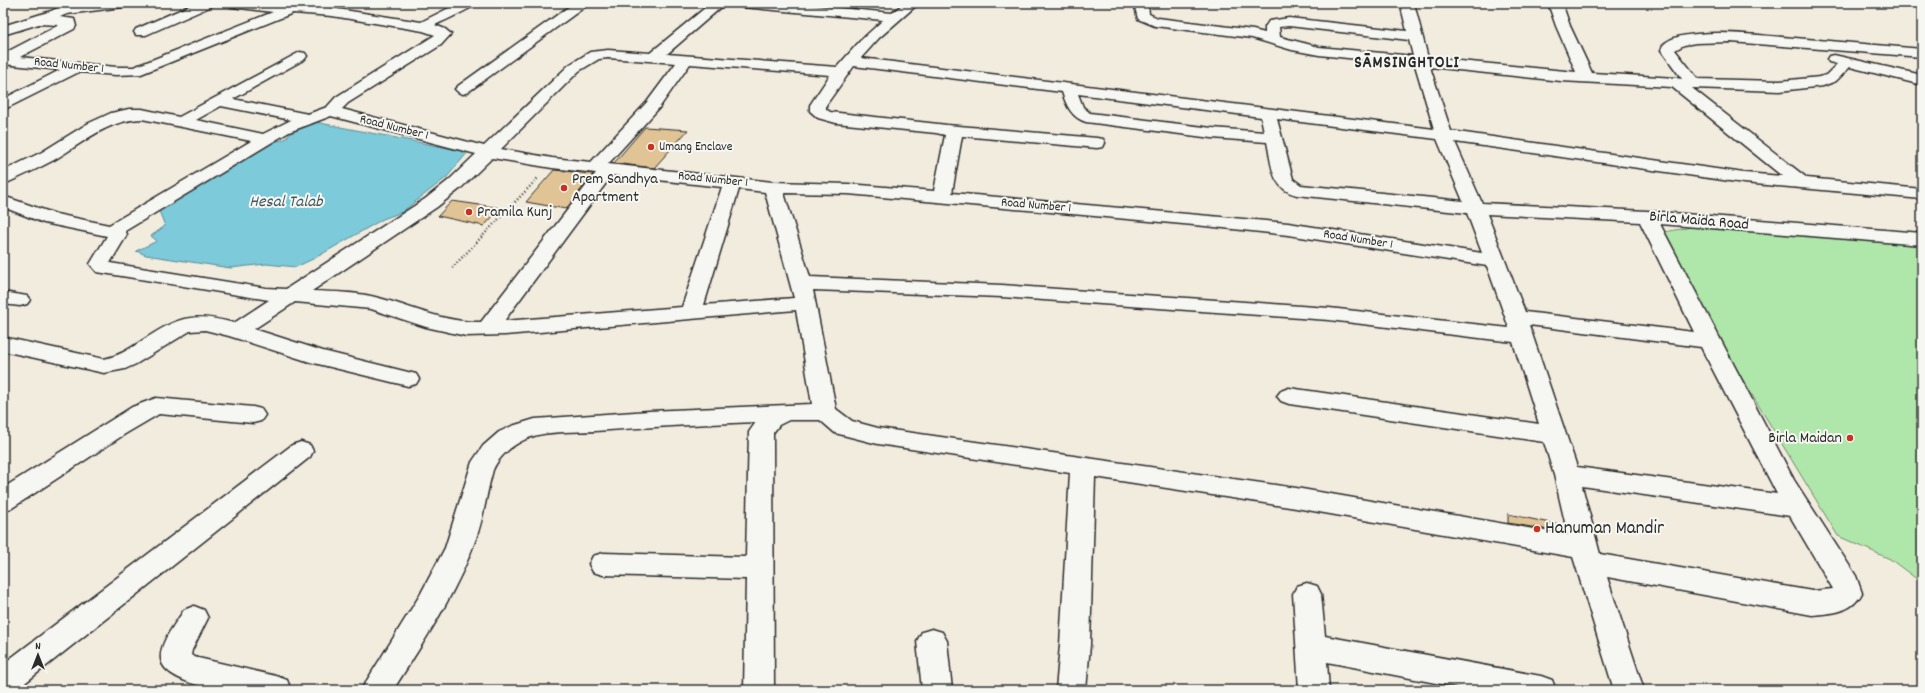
<svg xmlns="http://www.w3.org/2000/svg" width="1925" height="693" font-family="Dekko,sans-serif">
	<style>
		.green { fill: #afe7aa; stroke: #6d896a }
		.water { fill: #7ccada; stroke: #5c8a94 }
		.building { fill: #e0c495; stroke: #2b2b2b }
		.lines { fill: none; stroke-linecap: round; stroke-linejoin: round }
		.minor-casing { stroke: #2b2b2b; stroke-width: 3 }
		.path { stroke: #2b2b2b; stroke-width: 2.5; stroke-dasharray: 1 2.5; stroke-linecap: butt }
		.minor { fill: #f6f6f2; fill-rule: evenodd }
		.poi-dot { fill: #c8321e; stroke: #f6f6f2; stroke-width: 1.5 }
		.labels { text-anchor: middle; dominant-baseline: central; stroke-width: 4; stroke-linejoin: round; paint-order: stroke }
		.far-street-label { font-size: 13px; fill: #2b2b2b; stroke: #f6f6f2 }
		.far-poi-label { font-size: 13px; fill: #2b2b2b; stroke: #f6f6f2; text-anchor: start }
		.poi-label { font-size: 16px; fill: #2b2b2b; stroke: #f6f6f2; text-anchor: start }
		.street-label { font-size: 16px; fill: #2b2b2b; stroke: #f6f6f2 }
		.far-district-label { font-size: 17px; font-weight: bold; letter-spacing: 1px; fill: #2b2b2b; stroke: #f6f6f2 }
		.water-label { font-size: 17px; font-style: italic; fill: #435b60; stroke: #f6f6f2 }
		.near-poi-label { font-size: 19px; fill: #2b2b2b; stroke: #f6f6f2; text-anchor: start }
	</style>
	<rect width="100%" height="100%" fill="#f2ecdf"/>
	<filter id="ink" filterUnits="userSpaceOnUse"><feTurbulence type="fractalNoise" baseFrequency=".025" numOctaves="2"/><feDisplacementMap in="SourceGraphic" scale="8" xChannelSelector="R" yChannelSelector="G"/><feConvolveMatrix kernelMatrix="1 2 1 2 8 2 1 2 1" color-interpolation-filters="sRGB"/></filter>
	<g filter="url(#ink)">
		<path class="green" d="M1702,225l220,17v341l-32,-24 -52,-23 -120,-197 -54,-107z"/>
		<path class="water" d="M315,122l153,30 -21,25 -45,35 -19,7 -68,39 -19,9 -30,-3 -36,4 -84,-13 -10,-4 21,-10 -6,-5 14,-10 -8,-20 102,-60 26,-7 9,-10z"/>
		<path class="building" d="M645,127l43,3 -34,38 -40,-5z
			M554,170l39,4 -27,35 -40,-7z
			M452,201l49,7 -17,18 -46,-10z
			M1508,514l56,12 2,7 -58,-10z"/>
		<g class="lines">
			<defs>
				<path id="minor" d="M59,3h14l-1,2 17,-2h41l-2,3 -5,1 -56,7 -7,3 14,2 2,7 -2,3 -54,28 96,10h18l139,-55 -42,-5 -5,-1 -2,-3h44l50,3 103,16 38,-19h19c-2,3 -36,19 -43,22l10,4 6,5 -10,11 -93,58 -6,6 142,37 85,-81 21,-13 18,-2 42,3 61,-50h15l-59,51 170,13 23,-26 23,-21 -141,-13 -5,-1 -2,-3h51l106,10 12,-10h15l-40,35 -18,20 573,71 -19,-64 -96,-10 -27,-5 -40,-12 -97,-12 -17,-7 -4,-16h14l1,11 9,4 95,12 12,3v-6l4,-6 20,-3 118,13 -7,-28h14l14,55 148,14 -20,-46 -8,-23h14l8,23 22,47 84,5 6,1 -21,-29c3,-13 25,-15 36,-16 33,-3 65,2 98,4 42,4 85,7 127,11v8l-191,-15 -35,1 -12,2 -9,5 23,29 82,2 40,-4 6,-2 11,-11 -8,-2 -2,-3 2,-3 5,-1 88,20v10l-72,-18 -14,14 -13,5 -43,5 -88,-3 115,90 115,11v10l-178,-16 -289,-41 27,61 165,8 275,22v12l-262,-21 134,256 62,96 6,17c-10,20 -30,20 -50,22l-205,-38 37,113h-30l-41,-133 -277,-49 -201,-31 -5,168 -4,45h-30l4,-45 10,-172 -192,-29 -43,-11 -15,-13h-31l-10,5 -6,8 1,257h-30l2,-111 -143,-4 -10,-3 -4,-8 4,-8 10,-3 143,4 3,-125 7,-10c-54,2 -108,5 -161,9 -18,1 -45,0 -61,5 -17,5 -34,18 -41,34 -7,24 -9,48 -18,71 -19,53 -52,102 -82,149h-32l59,-95 25,-47 27,-86 11,-16 16,-14 13,-6 23,-7 114,-8 163,-7 -16,-94 -291,25 -39,1 -40,-9 -55,-18 -76,-7 -41,27 69,22 93,23 3,5 -3,5 -8,2 -98,-24 -81,-26 -24,-6 -15,1 -54,33 -11,5 -21,4 -101,-22v-14l101,22c14,-3 24,-9 36,-17 37,-24 50,-31 94,-19l35,-23 -172,-28 -7,-8 17,-28 -63,-13 -41,-16v-11l53,18 53,11 142,-84 -109,-22c-35,1 -59,24 -88,41 -15,8 -30,15 -45,22l-6,1v-12l39,-19 45,-28 24,-11 18,-4h13l37,8 121,-65 5,1 2,3 -2,3 -72,40 75,15 19,-7 9,-10 99,-62 -12,-4 -91,-15 -39,-3 -152,61 -25,1 -37,-3 -76,38v-11l57,-29 -57,-6v-10l56,-29 -20,-1 -36,11v-9l48,-15 7,-3zM1289,26l120,14 4,16 -94,-9 -39,-10 -1,-10zM608,58l68,5 -29,39 -56,60 -39,-4 -51,-9 78,-78 20,-12zM690,64l140,11 -20,30v6l8,7 18,5 100,10 9,2 -11,56 -86,-7 -75,-2 -165,-18 51,-56zM854,66l208,26c4,13 10,26 24,30l126,16 55,4c5,23 4,47 30,53l170,18 15,40 -194,-30 -336,-30 10,-57 135,12 6,-1 2,-4 -2,-4 -6,-1 -150,-13 -117,-13 -4,-3v-4zM1430,67l131,14 111,6 110,89 -38,-3 -293,-42zM1078,94l183,23 3,15 -52,-4 -122,-15 -7,-6zM221,106l70,14 -28,14 -67,-14zM331,116l145,38 -27,26 -24,19 -139,90 -20,-1 -156,-25 15,-25 2,-4 -2,-3 164,-99zM1277,119l160,20 26,62 -162,-16 -8,-6zM492,158l60,10 44,5 -115,149c-35,1 -68,-15 -102,-24 -21,-6 -45,-6 -67,-7l125,-84 24,-19zM612,175l110,12 -40,120 -178,14zM739,189l26,3 29,106 -90,7zM784,193l64,1 357,32 83,9 199,31 22,62 -180,-20 -327,-23 -192,-8zM1487,214l153,8 54,110 -169,-20zM813,290l189,7 327,23 184,22 26,82 -250,-36 -8,3 -4,5 4,5 8,3 255,38 10,33 14,60 -272,-47 -418,-60 -26,-7 -16,-12zM1529,325l172,22 76,147 -200,-27zM1582,486l208,30 43,73 -21,2 -212,-37z
					M196,3h18l-2,3 -66,29h-10l-2,-3 2,-3z
					M574,3h16l-122,89 -5,2 -5,-2 -3,-3 3,-3z
					M3,292l24,4 3,4 -3,4 -7,2 -17,-2z
					M156,398l97,9 8,2 4,6 -4,6 -8,2 -94,-9 -34,20 -113,74 -9,3v-23l129,-81z
					M301,442l9,3 3,6 -3,6 -294,233h-13v-26l289,-219z
					M1307,583l10,3 4,8 4,42 216,40 11,4 4,10h-84l-145,-28 2,28h-30l-6,-96 4,-8z
					M194,606l10,4 4,8 -16,32 -1,5 3,2 82,19 11,4 4,10c-22,0 -45,1 -67,0 -16,-1 -61,-11 -63,-31 -2,-16 15,-36 23,-49z
					M932,629l10,3 5,9 5,49h-30l-5,-49 5,-9z"/>
			</defs>
			<use href="#minor" class="minor-casing"/>
			<path class="path" d="M452,268l86,-90"/>
			<use href="#minor" class="minor"/>
		</g>
	</g>
	<g class="poi-dot">
		<circle cx="651" cy="147" r="4"/>
		<circle cx="564" cy="188" r="4"/>
		<circle cx="469" cy="212" r="4"/>
		<circle cx="1850" cy="438" r="4"/>
		<circle cx="1537" cy="529" r="4"/>
	</g>
	<g class="labels">
		<g class="far-street-label">
			<text transform="translate(69 66) rotate(6)">Road Number 1</text>
			<text transform="translate(394 128) rotate(14)">Road Number 1</text>
			<text transform="translate(713 180) rotate(6)">Road Number 1</text>
			<text transform="translate(1036 206) rotate(5)">Road Number 1</text>
			<text transform="translate(1358 240) rotate(9)">Road Number 1</text>
		</g>
		<g class="far-poi-label">
			<text x="659" y="147">Umang Enclave</text>
		</g>
		<g class="poi-label">
			<text x="572" y="179">Prem Sandhya<tspan x="572" dy="18">Apartment</tspan></text>
			<text x="477" y="212">Pramila Kunj</text>
			<text x="1842" y="438" text-anchor="end">Birla Maidan</text>
		</g>
		<g class="street-label">
			<text transform="translate(1699 221) rotate(5)">Birla Maida Road</text>
		</g>
		<g class="far-district-label">
			<text x="1407" y="64">SĀMSINGHTOLI</text>
		</g>
		<g class="water-label">
			<text x="286" y="203">Hesal Talab</text>
		</g>
		<g class="near-poi-label">
			<text x="1545" y="529">Hanuman Mandir</text>
		</g>
	</g>
	<rect width="1925" height="693" fill="none" stroke="#f6f6f2" stroke-width="16"/>
	<rect x="8" y="8" width="1909" height="677" fill="none" stroke="#2b2b2b" stroke-width="1.5" filter="url(#ink)"/>
	<g transform="translate(38 655)" stroke="#f6f6f2" stroke-width="3" paint-order="stroke">
	<path d="M0-3L7 15L0 10L-7 15Z" fill="#2b2b2b"/>
	<text y="-6" font-size="11" font-weight="bold" text-anchor="middle" fill="#2b2b2b">N</text>
	</g>
</svg>
